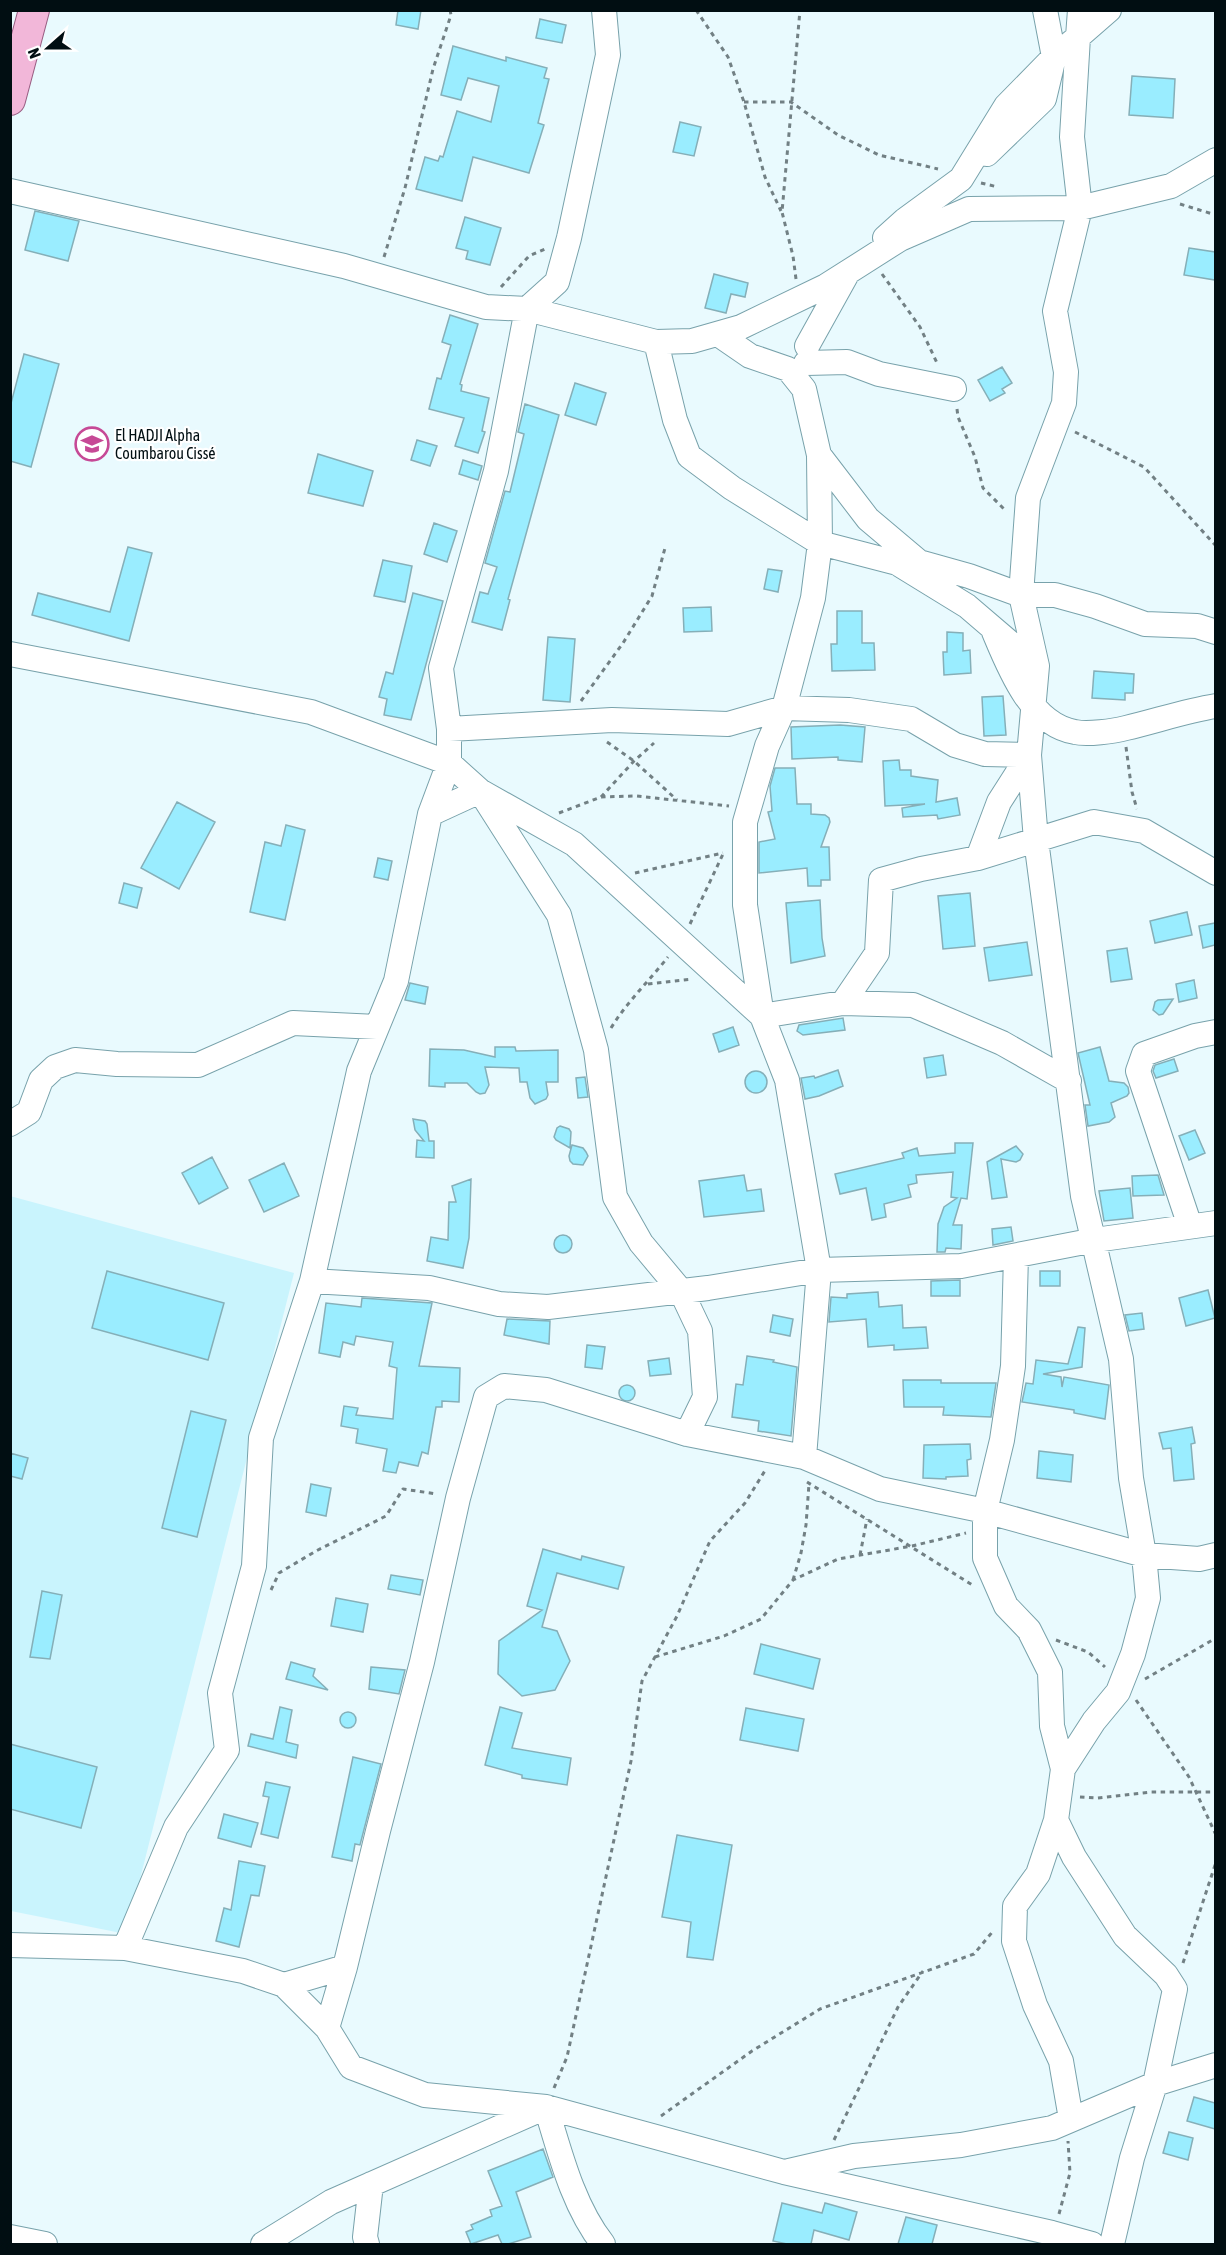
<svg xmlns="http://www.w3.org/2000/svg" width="1226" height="2255" font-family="'Asap Condensed',sans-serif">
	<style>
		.built { fill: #c9f4fd }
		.building { fill: #9aedff; stroke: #85afb8; stroke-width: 1.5 }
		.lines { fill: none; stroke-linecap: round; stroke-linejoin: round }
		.minor-casing { stroke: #78a2ab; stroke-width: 26 }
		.major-casing { stroke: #985d82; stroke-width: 32 }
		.path { stroke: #728084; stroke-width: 3; stroke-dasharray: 4.5 4.5; stroke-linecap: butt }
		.minor { stroke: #fff; stroke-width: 24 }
		.major { stroke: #f2b7d9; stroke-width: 30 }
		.labels { text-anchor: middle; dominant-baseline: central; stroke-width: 4.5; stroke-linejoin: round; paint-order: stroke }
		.poi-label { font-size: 16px; fill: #010e12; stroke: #fff; text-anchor: start }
	</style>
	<rect width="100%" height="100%" fill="#e9fafe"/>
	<path class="built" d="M10,1196l284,77 -168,661 -115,-23z"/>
	<path class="building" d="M398,10h23l-3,19 -22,-4z
		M540,19l26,6 -4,18 -26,-5z
		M453,46l53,15v-4l41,11 -3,10 5,1 -11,44 6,2 -15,48 -56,-16 -11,44 -46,-12 9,-32 13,4 2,-5 3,1 14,-46 34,11 8,-36 -31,-8 -7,22 -20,-5z
		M1132,76l43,3 -2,39 -44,-3z
		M680,122l21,5 -7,29 -21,-4z
		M35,211l44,10 -11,40 -43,-11z
		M465,217l36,11 -11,37 -24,-6 2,-8 -12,-3z
		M1189,248l26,4v28l-31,-5z
		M714,274l34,9 -3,14 -14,-3 -5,19 -21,-5z
		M450,315l28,9 -18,60 2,1 -1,6 28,7 -7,33 3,1 -7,21 -23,-7 9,-28 -35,-9 8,-31 4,1 10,-34 -9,-3z
		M24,354l35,10 -28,103 -21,-6v-54z
		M1002,367l10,16 -10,6 3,4 -15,8 -12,-21z
		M575,383l31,10 -10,32 -31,-10z
		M525,404l34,11 -51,184 2,1 -8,30 -30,-8 8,-30 8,2 9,-27 -12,-4 20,-72 5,1 14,-58 -6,-2z
		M417,440l20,6 -7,20 -19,-6z
		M318,454l55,17 -10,35 -55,-13z
		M463,460l19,6 -4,14 -19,-6z
		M434,523l23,8 -10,31 -23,-8z
		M128,547l24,6 -23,88 -97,-26 6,-22 72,19z
		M383,560l29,6 -7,36 -31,-6z
		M768,569l14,2 -4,21 -14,-3z
		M413,593l30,8 -32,119 -27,-5 3,-16 -8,-2 7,-25 7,2z
		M711,607l1,24 -28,1 -1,-24z
		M837,611h25v32h12l1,27 -43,1 -1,-27h6z
		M947,632l16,1v18l7,-1 1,23 -27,2 -1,-23h4z
		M548,637l27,2 -5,63 -27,-2z
		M1094,671l40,3 -1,19h-8v7l-33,-2z
		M1003,696l3,39 -22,1 -2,-39z
		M840,725l25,2 -3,35 -24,-2v-3l-46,2 -1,-32z
		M899,760l1,10h11v6l27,4 -2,22 21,-4 3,17 -22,4 -1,-4 -34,2 -1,-9 23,-4 -40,2 -2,-45z
		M775,768h20l2,36h14v10l14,1 4,3 1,4 -9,25h8l1,33h-9v6h-13l-1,-18 -48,5v-31l16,-3 -7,-27 4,-1 -2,-25z
		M177,802l38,20 -36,67 -38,-21z
		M286,825l19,5 -20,90 -35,-8 15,-70 16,4z
		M378,858l14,3 -4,19 -14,-3z
		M124,883l18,5 -5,20 -18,-5z
		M970,893l5,53 -32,3 -5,-53z
		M820,900l2,38 3,18 -34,7 -5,-60z
		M1187,912l5,23 -37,8 -5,-22z
		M1215,923v22l-12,3 -4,-22z
		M1027,942l5,33 -43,6 -5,-33z
		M1127,948l5,31 -21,3 -4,-31z
		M1194,980l3,18 -18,4 -3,-18z
		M410,983l18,4 -3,17 -20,-4z
		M1173,999l-10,15 -4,1 -6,-5 2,-8 3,-2z
		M843,1018l2,12 -42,5 -6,-4 2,-6z
		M733,1027l6,18 -20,7 -6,-18z
		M495,1047h20l1,4 42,-1v32h-12l2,13 -2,4 -11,5 -5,-6 -3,-16h-7l-1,-14 -34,-1 4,18 -4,8 -5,1 -4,-2 -9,-9h-22v4l-16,-1 1,-37 34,1 31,7z
		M1100,1047l9,34 15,2 4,4 1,6 -2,3 -16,7 4,14 -6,5 -21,4 -3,-21h5l-12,-52z
		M943,1055l3,20 -19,3 -3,-20z
		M1174,1059l4,12 -22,7 -3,-7 2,-6z
		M838,1070l5,16 -24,10 -14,3 -4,-21 13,-2 1,2z
		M745 1082a11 11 0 1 1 22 0a11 11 0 1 1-22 0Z
		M585,1077l3,20 -10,1 -2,-20z
		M413,1119l12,2 2,3 2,17h5v17l-18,-1 1,-17 7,1 -9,-11z
		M560,1126l9,3 2,3 -1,16 -14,-8 -2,-3 3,-9z
		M1195,1130l10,23 -16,7 -10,-24z
		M955,1143h18l-6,56 -6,-1 -8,27h9l-1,24 -15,-1 -1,4h-8l1,-28 6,-17 13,-9 -6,-1 2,-25 -37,3 1,8 -9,2 3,12 -27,7 2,13 -14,3 -6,-32 -26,6 -5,-20 69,-16 -2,-5 15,-5 2,8 36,-3z
		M572,1145l11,3 3,4 2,4 -5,9 -10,-1 -3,-3 -1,-5z
		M1016,1146l7,8 -3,6 -4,2 -15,-3 6,38 -15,2 -5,-37z
		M212,1157l16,31 -29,16 -17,-31z
		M284,1163l15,33 -35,16 -15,-32z
		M744,1175l3,16 14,-2 3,22 -60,6 -5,-36z
		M1158,1175l6,20 -31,1 -1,-20z
		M471,1179l-2,59 -6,30 -36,-7 4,-24 17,3 1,-38h7l-4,-16z
		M1130,1188l3,30 -29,3 -5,-30z
		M1011,1227l2,14 -20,4 -1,-16z
		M554 1244a9 9 0 1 1 18 0a9 9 0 1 1-18 0Z
		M107,1271l117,32 -16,57 -116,-32z
		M1040,1271h20v15h-20z
		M960,1280v16h-29v-15z
		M1208,1290l7,28 -29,8 -7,-28z
		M878,1292l1,15 23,-2 1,23 23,-1 2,21 -34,2v-5l-26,2 -2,-28 -37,3 2,-25 16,1v-4z
		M362,1298l70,5 -13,63 41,2 -1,34 -17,-1v6h-6l-8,47 -6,-2 -4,14 -19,-4 -3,11 -13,-2 4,-22 -31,-6 2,-14 -17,-3 3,-20 14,2 -2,7 37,4 4,-51 -8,-2 4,-24 -37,-6 -2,9 -11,-3 -3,15 -21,-4 7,-50 35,4z
		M1142,1313l2,16 -15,2 -4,-16z
		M773,1315l20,4 -3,17 -20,-4z
		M507,1319l43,2 -1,23 -45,-9z
		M1078,1327l7,1 -3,39 -39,7 18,3 1,10 2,-10 45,8 -4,34 -31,-6v-3l-52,-8 4,-19 7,1 3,-24 32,4z
		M587,1345l18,2 -3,22 -17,-2z
		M747,1356l27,4 -1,2 24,5 -6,69 -33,-5 1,-10 -27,-4 4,-33 7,1z
		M669,1358l2,16 -21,2 -2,-15z
		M903,1380h38v3h55l-5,34 -48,-2 1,-8h-40z
		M619 1393a8 8 0 1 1 16 0a8 8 0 1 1-16 0Z
		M191,1411l35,9 -29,117 -35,-9z
		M1192,1427l3,16 -4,1 3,35 -20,2 -3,-33 -8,1 -4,-16z
		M970,1444l1,15 -4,1 1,16 -22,1v2l-23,-1 1,-33z
		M1039,1451l34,4 -2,27 -34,-4z
		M10,1453l18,5 -6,21 -12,-3z
		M311,1484l20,4 -5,28 -20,-4z
		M543,1549l38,11 1,-4 42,11 -6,22 -61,-16 -15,54 15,4 13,30 -15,29 -33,6 -24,-22 1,-33 43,-31 -15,-4z
		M391,1575l32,5 -3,15 -32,-6z
		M42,1591l20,4 -12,64 -20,-2z
		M336,1598l32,6 -5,28 -32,-6z
		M761,1644l59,15 -7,30 -59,-15z
		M291,1662l24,7 -2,7 15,14 -42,-11z
		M371,1667l34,3 -6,24 -30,-5z
		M280,1707l12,3 -6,32 12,3 -2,13 -48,-12 3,-12 22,5z
		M500,1707l22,6 -10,35 59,10 -4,27 -45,-7v-3l-37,-10z
		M746,1708l58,11 -6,32 -58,-11z
		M340 1720a8 8 0 1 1 16 0a8 8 0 1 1-16 0Z
		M10,1744l87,23 -16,61 -71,-19z
		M353,1757l28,7 -21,81 -5,-1 -3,17 -20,-4z
		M266,1782l24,5 -12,51 -17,-4 8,-37 -6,-1z
		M224,1814l34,9 -7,24 -33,-9z
		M677,1835l55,10 -19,115 -26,-3 4,-35 -29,-5z
		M239,1861l26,5 -6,30 -8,-1 -12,52 -23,-6 8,-33 7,2z
		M1194,2097l21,6v26l-28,-8z
		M1169,2132l24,6 -5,22 -25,-7z
		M543,2149l10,28 -37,15 15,45 -23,7h-6l-4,-9 -27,9 -5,-12 7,-3 -2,-4 21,-9 -2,-6 12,-4 -14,-35z
		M782,2203l40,10 3,-10 32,9 -8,28 -35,-10 -3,14h-24l-14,-3z
		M906,2217l31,8 -5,19h-34z"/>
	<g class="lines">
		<defs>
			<path id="minor" d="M987,154l57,-55 10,-42 24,-20 2,-27
				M10,191l334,75 142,41 41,2 129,33 36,-1 49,-14 85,-41 74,-47 69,-30 111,-1 91,-22 45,-26
				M885,238l20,-18 56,-41 45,-73 48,-49 -9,-47
				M718,334l32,22 38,13 16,20 15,66 49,64 51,43 50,14 52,19h34l40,11 50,18 52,2 19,6
				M656,342l19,78 14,36 43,32 88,55 77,20 70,43 70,60
				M807,346l40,-72
				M806,363l41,-1 32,12 75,15
				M994,632c15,36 37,93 81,100 12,3 39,-1 51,-4 30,-7 59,-17 90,-22
				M10,654l301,58 138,51 31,28 79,124 37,135 19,147 26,46 40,48 19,40 5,66 -18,37
				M449,729l163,-9 116,4 56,-16 65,2 62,9 44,26 30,9 44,1
				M430,814l50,-23 94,53 188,172
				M978,858l116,-36 50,9 72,42
				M843,1003l34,-50 4,-73 40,-11 57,-11 21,-56 30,-47
				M762,1016l81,-13 70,2 89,38 67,38
				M10,1124l19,-12 12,-32 14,-13 20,-7 42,4 81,1 95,-42 84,4
				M1190,1226l-52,-155 6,-17 51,-18 21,-4
				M1016,1256l-3,110 -11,74 -17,71v47l21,48 23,24 21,42 2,54 11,43 -7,51 -18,54 -23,32 -1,35 21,64 26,56 10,58
				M312,1281l117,7 70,16 49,3 160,-19 111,-18 142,-4 134,-26 121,-17
				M804,1457l15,-187 -32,-190 -25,-64 -17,-111v-83l22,-76 17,-38 29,-110 7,-55 -1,-88
				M1063,1769l31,-48 24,-29 15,-38 15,-56 -4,-43 -13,-77 -10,-119 -38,-163 -47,-356 -7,-85 8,-89 -16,-71 7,-97 36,-95 2,-31 -11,-61 25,-103 -8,-71 6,-100 31,-27
				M1056,1820l18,37 51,79 41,39 9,14 -20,95 -23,74 -20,86
				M10,1945l115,3
				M284,1985l-41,-14 -118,-23 51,-121 51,-77 -7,-57 34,-127 7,-128 51,-157 47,-210 37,-90 34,-167 19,-51v-34l-8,-61 55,-197 31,-162 30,-27 12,-44 39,-183 -4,-45
				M327,2028l-43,-43 61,-18
				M789,2171l65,-15 107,-11 91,-17 103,-44 61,-19
				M10,2237l35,7
				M263,2244l68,-42 215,-95 238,65 268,61 40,11
				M367,2244l-2,-7 6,-53
				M603,2244c-30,-38 -43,-91 -57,-137l-121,-12 -74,-28 -24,-39 18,-61 33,-136 44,-169 36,-164 28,-101 18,-11 42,4 141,44 117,23 76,32 105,22 159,44 55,4 17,-4"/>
			<path id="major" d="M10,100l24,-90"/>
		</defs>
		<use href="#minor" class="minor-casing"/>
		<use href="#major" class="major-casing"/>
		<path class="path" d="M696,10l32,47 16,45 21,75 16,34
			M744,102h47l47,33 41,20 59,14
			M981,183l17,4
			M1180,204l36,11
			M384,257l21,-69 28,-119 18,-54 -1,-5
			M882,274l38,53 18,38
			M796,279l-3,-23 -11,-44 18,-202
			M501,287l28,-31 16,-7
			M957,409l1,8 17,40 8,31 23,23
			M1075,432l69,35 72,79
			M581,701l42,-58 29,-47 13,-48
			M607,742l27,19 43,39
			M1126,747l6,45 5,17
			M601,797l33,-36 20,-18
			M559,813l42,-16 36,-1 92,10
			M635,873l88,-20
			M690,924l33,-70
			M648,984l44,-5
			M611,1028c16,-26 38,-47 57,-71
			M807,1482l167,104
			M860,1555l7,-36
			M793,1580l8,-27 5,-28 3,-41
			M271,1590l8,-17 37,-22 70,-35 17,-27 34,5
			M1056,1640l32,12 17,15
			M655,1657l69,-21 37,-17 32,-39 45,-21 74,-13 54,-13
			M1145,1679l71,-41
			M1136,1700l53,77 27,58
			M1080,1797l17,1 54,-6h65
			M1183,1963l33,-101
			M554,2088l13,-31 64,-296 11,-80 35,-65 33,-75 35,-38 21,-34
			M661,2116l91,-65 68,-42 154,-55 20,-24
			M834,2140l64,-133 25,-36
			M1059,2214l11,-41 -2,-32"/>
		<use href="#minor" class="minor"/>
		<use href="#major" class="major"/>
	</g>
	<defs>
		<symbol id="school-ring" viewBox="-11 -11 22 22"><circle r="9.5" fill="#fff" stroke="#c64996" stroke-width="1.5"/><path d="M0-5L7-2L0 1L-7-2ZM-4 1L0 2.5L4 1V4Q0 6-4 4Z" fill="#c64996"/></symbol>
	</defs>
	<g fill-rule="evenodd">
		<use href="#school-ring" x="73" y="425" width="38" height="38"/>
	</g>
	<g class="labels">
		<g class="poi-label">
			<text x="115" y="435">El HADJI Alpha<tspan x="115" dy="18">Coumbarou Cissé</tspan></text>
		</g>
	</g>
	<rect width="1226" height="2255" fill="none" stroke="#010e12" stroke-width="24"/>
	<g transform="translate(48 48) rotate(249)" stroke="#ffffff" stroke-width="4.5" paint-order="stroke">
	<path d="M0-4.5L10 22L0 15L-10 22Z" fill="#010e12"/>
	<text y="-9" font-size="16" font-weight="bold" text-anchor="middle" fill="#010e12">N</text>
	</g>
</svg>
